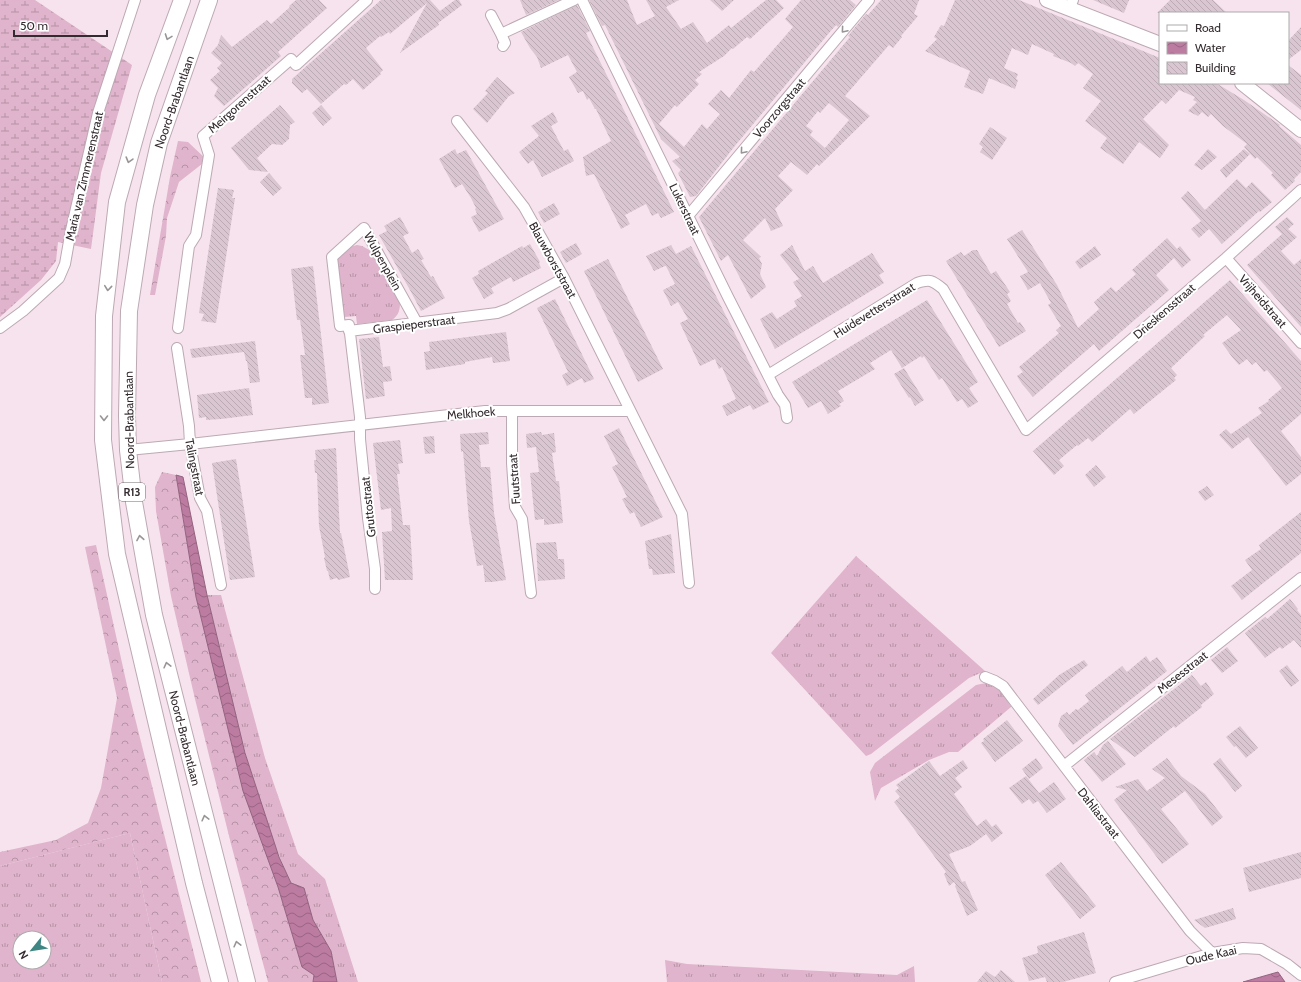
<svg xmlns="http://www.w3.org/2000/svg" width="1301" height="982" font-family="Cabin,sans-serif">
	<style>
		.grass { fill: url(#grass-tufts); fill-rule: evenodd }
		.forest { fill: url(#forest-crowns) }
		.wetland { fill: url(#wetland-marsh) }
		.water { fill: url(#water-waves); stroke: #93637f }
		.building { fill: url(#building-back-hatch); fill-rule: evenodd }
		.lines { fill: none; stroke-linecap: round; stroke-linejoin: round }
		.street-casing { stroke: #bca9b3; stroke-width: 12 }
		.secondary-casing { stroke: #bca9b3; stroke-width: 16 }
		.primary-casing { stroke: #bca9b3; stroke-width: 18 }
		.street { stroke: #fff; stroke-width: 10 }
		.secondary { stroke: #fff; stroke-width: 14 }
		.primary { stroke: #fff; stroke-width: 16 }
		.oneway { stroke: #999597 }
		.labels { text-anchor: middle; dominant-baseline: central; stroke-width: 4; stroke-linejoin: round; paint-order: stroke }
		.shield { fill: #fff; stroke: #706b6d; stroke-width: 1 }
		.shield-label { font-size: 11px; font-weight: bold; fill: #332b2f }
		.street-label { font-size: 12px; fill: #332b2f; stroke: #fff }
	</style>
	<defs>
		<pattern id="grass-tufts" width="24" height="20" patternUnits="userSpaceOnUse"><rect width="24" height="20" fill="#dfb4cc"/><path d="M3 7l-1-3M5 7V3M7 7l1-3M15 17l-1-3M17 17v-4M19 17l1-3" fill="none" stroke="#b593a6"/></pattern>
		<pattern id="forest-crowns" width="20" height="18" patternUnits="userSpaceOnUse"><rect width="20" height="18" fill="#dfb4cc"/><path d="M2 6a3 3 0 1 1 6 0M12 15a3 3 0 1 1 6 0" fill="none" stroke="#b593a6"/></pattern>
		<pattern id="wetland-marsh" width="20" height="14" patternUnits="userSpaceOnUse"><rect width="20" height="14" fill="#dfb4cc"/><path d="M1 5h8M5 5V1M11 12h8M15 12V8" fill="none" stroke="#b593a6"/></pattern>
		<pattern id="water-waves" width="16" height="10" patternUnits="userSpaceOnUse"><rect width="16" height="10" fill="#bc7ba1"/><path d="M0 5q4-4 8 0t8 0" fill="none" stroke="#996584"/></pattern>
		<pattern id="building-back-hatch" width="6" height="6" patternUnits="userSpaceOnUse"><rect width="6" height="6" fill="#d9c6d0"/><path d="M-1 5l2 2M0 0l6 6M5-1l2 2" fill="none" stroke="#bbaab3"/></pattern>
	</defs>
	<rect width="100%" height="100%" fill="#f7e3ed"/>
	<path class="grass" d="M357,245l5,1 11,6 26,46c2,8 1,17 -7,22l-35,4 -1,-8 -12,1 -7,-56c5,-8 10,-14 20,-16z
		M856,556l129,115 -16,7 -98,76 -5,2 -95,-103z
		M207,595h14l44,163 33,96 27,25 33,103h-21l-6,-31 -18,-31 -9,-32 -13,-5c-42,-91 -60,-192 -84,-288z
		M986,683l10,2 5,5 10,17 -53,45h-9l-20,8 -48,28 -6,13 -5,-29 5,-9 101,-78z
		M130,833l32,149h-162v-116zM20,938h24v24h-24z
		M665,960l22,4 210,11 17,-9 1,16h-248z"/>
	<path class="forest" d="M178,141l10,1 19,18 -28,22 -12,36 -1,18 -11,59h-5l20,-118z
		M162,472l14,3 20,122 82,290 24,80 12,8 -1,7h-45l-37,-138 -36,-145 -24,-103 -15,-85 -1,-24z
		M96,545l32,145 73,292h-39l-32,-149 -130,33v-14l56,-12 32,-17 13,-35 16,-90 -32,-151z"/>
	<path class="wetland" d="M0,0h35l97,65 -31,108 -10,76 -33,-7 -2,19 -15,19 -41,37z"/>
	<path class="water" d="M176,475l7,2 24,118 38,158 34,104 12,26 13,5 9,32 18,31 6,31h-24l1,-7 -12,-8 -24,-80 -35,-96 -47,-194z
		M1278,972l7,10h-42z"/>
	<path class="building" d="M296,0h23l8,8 -49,44 3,4 -57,50 -10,-10 4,-8 -8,-8 10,-9 -3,-3 5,-5 -11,-10 7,-8 3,-10 11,12 35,-27 4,4 19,-17 -1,-1z
		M381,0h49l10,11 15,-11h4l3,5 -24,18 1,2 -7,5 -32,23 27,-50 -37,31 -1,-2 -8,5 -1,-1 -14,12 17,22 -3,3 1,1 -18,16 -10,-11 -7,6 -2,-1 -23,20 -14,-15 -5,4 -10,-10v-4z
		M520,0h39l-33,15z
		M589,0h38l10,25 18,-9 -9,-16h33l-13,7 15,22 12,-7 14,21 22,-18 2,3 35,-28h10l8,8 -34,31 -3,-2 -14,12 -1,-1 -8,8 -25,16 3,2 -7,6 4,4 -22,23 -2,-2 -16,19 25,23 18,-23 5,5 13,-15 -12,-10 13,-14 8,8 22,-28 3,2 39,-45 -8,-8 16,-19h49l6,5 -18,22 -2,-2 -7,8 -95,114 -38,49 -6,1 -12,-24 3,-3 -9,-9 8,-4 -19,-18 -56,-114 -3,1z
		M710,0h24l-12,11z
		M881,0h38l-5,14 4,2 -17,20 1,1 -9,11 -4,-3 -44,51 25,20 -51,50 -2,-2 -10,11 -16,-13 -13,14 15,14 -18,19 8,17 -12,5 -6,-13 -22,22 18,17 -2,1 3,6 -2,10 6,13 -15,12 -23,-44 -7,6 -22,-44 151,-180 -2,-1 18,-22 2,1zM829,103l20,17 -24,28 -15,-13 3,-4 -7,-5 12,-15 2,2z
		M955,0h64l141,58v25h56l28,17 36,25 -1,1 22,19v27l-7,7 1,2 -10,9 -14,-15 2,-2 -16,-16 -2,2 -11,-12 3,-3 -24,-18 -12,-12 -3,3 -6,-5 -4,4 -10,-5 9,-9 -4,-2 2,-3 -16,-7 -13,14 -4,-4 -19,19 26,26 -9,13 -21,-16 -16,22 -23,-16 7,-10 -22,-17 16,-20 -18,-13 10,-14 -15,-11 -3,3 -4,-3 -18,-7 1,-2 -22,-10 -4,11 -16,-7 -8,20 14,6 -2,5 2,1 -3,9 -26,-11 -6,16 -19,-7 6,-16 -45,-20 12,-12 -3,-2 7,-12 3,1z
		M1093,0h36l-5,13z
		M1170,0h43l14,13h-70z
		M577,5l13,26 -4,2 88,179 -13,6 -3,-5 -6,3 -6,-12 -21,11 5,9 -9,5 -27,-55 -8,2 -3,-19 28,-16 -15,-32h-1l-6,-11 -2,2 -4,-9 -5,2 -9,-16 8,-5 -9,-17 -27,13 -4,-11 -7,-9 -9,-16z
		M1301,27v23l-13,10v-19z
		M1288,65l13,10v35l-34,-27h21z
		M497,77l18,16 -6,3 -22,27 -14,-14 15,-16 -3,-2z
		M280,105l15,17 -5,3 -1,14 -7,6 -10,-1 -15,14 11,14 -19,-2 -18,-22z
		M321,105l11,13 -9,8 -11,-13z
		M553,112l5,10 -7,4 13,25 4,-2 6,12 -32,16 -9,-17 -5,4 -9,-12 20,-16 -8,-10z
		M990,127l17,11 -15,22 -12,-8 3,-5 -4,-3z
		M455,149l2,5 9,-4 38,69 -25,13 -8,-15 6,-3 -2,-5 1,-1 -5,-10 -9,-14 -7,4 -16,-29z
		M1208,149l9,8 -15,13 -8,-5z
		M1244,149l6,5 -24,24 -6,-8z
		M269,173l13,15 -9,8 -13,-14z
		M1237,179l9,9 6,-6 20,20 -12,10 -1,-1 -37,33 -13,-15 -10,9 -8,-9 10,-8 -20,-23 7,-7 17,19z
		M218,188l16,2 -2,8h3l-19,125 -15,-2 3,-7 -5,-1z
		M554,203l6,11 -16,9 -6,-11z
		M400,217l9,16 -6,3 9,17 6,-4 6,10 -3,1 10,17 2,-1 12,22 -24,13 -11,-21 -31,-55 8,-4 -3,-5z
		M1287,217l7,7 -6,5 9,8 -16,14 13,14 7,-6v68l-54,-62 35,-31 -7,-7z
		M1022,230l35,55 21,43 21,-19 -5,-7 17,-15 5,5 20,-18 -4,-4 35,-32 10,11 3,-3 11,14 -9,8 -8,-10 -18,17 13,15 -70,61 -5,-7 -61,53 -11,-13 -5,-8 6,-4 -4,-5 40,-34 -3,-3 5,-4 -13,-21 3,-2 -11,-20 -12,7 -8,-14 8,-4 -21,-33z
		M576,243l6,11 -16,9 -6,-11z
		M530,244l10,18 -1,1 2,5 -28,14 -2,-5 -20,11 3,5 -10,6 -12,-21 7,-4 -1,-3 44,-25 1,2z
		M671,245l5,9 15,-8 78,156 -16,8 -3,-5 -23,11 -5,-10 14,-7 -14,-32 -3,2 -4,-10 -15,7 -20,-43 8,-4 -10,-17 -7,4 -8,-16 12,-6 -9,-18h-1l-11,5 -8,-15z
		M792,245l13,26 8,-5 10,17 49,-30 12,19 -5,3 5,8 -109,66 -15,-30 12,-7 5,7 20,-13 -3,-5 8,-5 -9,-14 6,-3 -19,-24z
		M1095,246l6,9 -21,14 -5,-7z
		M973,250h4l14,24 5,-3 14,21 -3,2 4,7 -4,3 11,19 2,-1 6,9 -27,16 -53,-86 15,-9 3,4z
		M608,259l55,110 -25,13 -54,-111z
		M313,266l16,137 -17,2v-7h-7l-5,-43h5l-5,-35h-3l-6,-51z
		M1230,280l71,81v53l-20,17 20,26v17l-15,12 -38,-49 -16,12 -13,-14 7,-6 5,5 31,-21 -4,-5 11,-7 -1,-1 14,-12 -15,-18 -3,2 -8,-10 -4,3 -5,-6 -8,6 -7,-8 -10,-14 19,-13 -14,-15 -24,20 2,1 -34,32 6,7 -3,3 2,2 -42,34 -4,-5 -38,33 -4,-4 -10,8 -1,-1 -18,15 5,6 -10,9 -21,-24z
		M555,299l39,80 -10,4 -2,-5 -15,8 -5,-11 6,-3 -31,-64z
		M927,300l51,82 -9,6 9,14 -10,6 -6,-9 -5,3 -15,-24 -3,2 -15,-24 -2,2 -1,-2 -19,12 -11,-18 -21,13 5,6 -37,22 6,10 -5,3 2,2 -13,8 -7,-13 -13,7 -16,-26z
		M506,332l4,29 -17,2 -1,-6 -27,5v2l-39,6 -2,-18 6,-1 -1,-9z
		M379,337l4,30 7,-1 2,15 -9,1 2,14 -19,3 -7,-60z
		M255,341l5,41 -10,1 -3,-22h-1l-2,-9 -52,6 -2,-9z
		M904,368l20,32 -9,6 -5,-9 -1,1 -15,-24z
		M249,388l4,27 -32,4 -15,1v-3l-7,1 -2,-23z
		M619,428l44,89 -22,10 -7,-15 -4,2 -8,-15 5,-2 -15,-30 6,-3 -14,-28z
		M488,432l1,12 -10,1 2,22h9l4,46 12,67 -14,2h-7l-2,-17 -6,1 -8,-45 -6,-70 -2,1 -1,-18z
		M541,432l1,3 12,-2 2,19 -4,1 4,28h3l4,42 -19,2v-6l-9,1 -5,-47 9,-1 -3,-25 -9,1 -1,-14z
		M434,436l1,17 -10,1 -2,-17z
		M400,440l3,23 -5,1 2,10h-3l6,51h7l3,55h-28l-3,-48 10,-1 -1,-23 -10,2 -8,-67z
		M336,448l4,85h1l9,44 -12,3 -1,-2 -7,2 -2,-9h-1l-3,-13 1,-1 -6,-31 -2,-53h-2l-1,-13h2l-1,-10z
		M236,459l19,118 -25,3 -18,-117z
		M1096,465l10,12 -12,10 -9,-12z
		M1207,486l7,9 -9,6 -7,-9z
		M1301,512v41l-59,47 -11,-14 21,-16 -7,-10 16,-11 -2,-4z
		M671,534l4,39 -22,2 -1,-6h-3l-4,-28z
		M556,542l2,17h6l1,20 -27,2 -2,-38z
		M1290,599l8,10 -1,1 4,5v33l-7,-8 -12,9 -2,-2 -15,11 -20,-25 20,-16 2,2z
		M1227,647l11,14 -16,12 -11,-13z
		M1146,656l4,6 7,-5 10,14 -94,74 -15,-19 3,-10 6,-4 2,3 7,-6 2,1 11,-9 -4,-6 37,-29 5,6z
		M1084,660l4,5 -50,40 -5,-6 26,-24z
		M1287,665l12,16 -8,6 -12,-16z
		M1192,675l9,11 5,-4 8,12 -13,11 1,2 -27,21 -1,-2 -39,31 -25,-18z
		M1007,720l16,21 -28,21 -14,-19 3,-2 -1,-2z
		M1240,726l18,22 -12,10 -10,-12 -2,1 -8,-10z
		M1108,741l18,23 -24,18 -18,-22 10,-8 3,4 6,-11z
		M1036,758l7,10 -14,11 -7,-10z
		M1167,758l14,18 24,18 18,23 -11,9 -27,-35 -24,18 28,35 -27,20 -48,-64 13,-10 -12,-3 23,-8 9,12 18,-13 -13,-9z
		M1220,758l22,28 -7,6 -22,-28z
		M963,760l5,8 -13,10 7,9 -8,7 23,32 9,-7 6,8 4,-3 7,9 -11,9 -6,-8 -16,12 -21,8 13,28 3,-1 13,29 -11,6 -12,-30 1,-1 -2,-3 -5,4 -5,-12 2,-2 -52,-70 6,-5 -5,-6 4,-3 -3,-3 33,-24 11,15z
		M1026,776l13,17 15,-11 12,17 -19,14 -9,-12 -5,3 -4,-5 -7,5 -13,-16z
		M1301,852v26l-52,14 -6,-24z
		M1061,862l35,44 -16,13 -35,-44z
		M1233,908l3,11 -31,9 -11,-8z
		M1084,932l12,41 -33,9h-16l-2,-5 -16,4 -7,-23 16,-5 -1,-7z
		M1001,970l14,12h-38l9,-11 9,6z"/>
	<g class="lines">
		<defs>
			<path id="street" d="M582,0l146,297 50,98 7,10 2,13
				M1069,9l4,-9
				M491,15l10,19 73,-34
				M501,34l4,9 -2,3
				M457,121l67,86 40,71 118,236 7,69
				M688,216l181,-216
				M1226,258l75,85
				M0,328l23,-17 36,-33 6,-14 6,-34 27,-117 37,-113
				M178,328l11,-82 7,-11 13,-80 -6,-19 88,-77 5,6 71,-65
				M349,331l148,-18 11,-4 56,-31
				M177,348l12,78 1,18 10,54 7,13 14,74
				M768,375l149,-92c13,-4 15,-3 26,6l83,141 200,-172 75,-68
				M512,411v52l3,44 7,12 9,74
				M128,450l62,-6 295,-33h145
				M375,589v-20l-7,-51 -8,-79v-22l-11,-92 -9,1 -8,-69 32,-29 53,95
				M985,677l10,4 8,5 187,245 22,22
				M1064,766l237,-188
				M1115,982l97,-29 31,-5 18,1 26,15 14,11"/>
			<path id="secondary" d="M1047,0l113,44
				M1242,83l59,47"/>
			<path id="primary" d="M182,0l-35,95 -30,107 -13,114 -1,124 14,114 77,329 26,99
				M209,0l-50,143 -14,62 -16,106 -2,105 1,34 6,52 20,113 93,367"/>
		</defs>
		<use href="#street" class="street-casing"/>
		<use href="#secondary" class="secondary-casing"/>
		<use href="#primary" class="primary-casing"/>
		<use href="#street" class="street"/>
		<use href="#secondary" class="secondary"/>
		<use href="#primary" class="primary"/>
	</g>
	<defs><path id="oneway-chevron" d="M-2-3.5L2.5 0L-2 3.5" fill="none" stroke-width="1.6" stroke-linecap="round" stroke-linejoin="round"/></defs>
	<g class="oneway">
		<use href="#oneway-chevron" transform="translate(844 30) rotate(130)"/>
		<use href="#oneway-chevron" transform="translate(168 37) rotate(110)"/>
		<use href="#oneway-chevron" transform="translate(743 151) rotate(130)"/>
		<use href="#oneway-chevron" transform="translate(129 160) rotate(106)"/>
		<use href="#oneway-chevron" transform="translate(108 288) rotate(96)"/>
		<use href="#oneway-chevron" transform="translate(104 418) rotate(90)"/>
		<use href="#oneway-chevron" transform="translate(140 538) rotate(-100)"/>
		<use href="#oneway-chevron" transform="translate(167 665) rotate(-104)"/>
		<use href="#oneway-chevron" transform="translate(205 818) rotate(-104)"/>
		<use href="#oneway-chevron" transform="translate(237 944) rotate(-104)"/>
	</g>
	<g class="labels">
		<rect class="shield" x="119" y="483" width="26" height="18" rx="3"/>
		<g class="shield-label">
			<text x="132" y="492">R13</text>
		</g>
		<g class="street-label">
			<text transform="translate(174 102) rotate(-71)">Noord-Brabantlaan</text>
			<text transform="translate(239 104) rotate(-42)">Meirgorenstraat</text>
			<text transform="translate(779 108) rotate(-50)">Voorzorgstraat</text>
			<text transform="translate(84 176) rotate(-77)">Maria van Zimmerenstraat</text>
			<text transform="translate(685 209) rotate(64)">Lukerstraat</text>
			<text transform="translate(553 260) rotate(61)">Blauwborststraat</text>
			<text transform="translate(383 261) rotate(61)">Wulpenplein</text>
			<text transform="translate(1263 301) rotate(49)">Vrijheidstraat</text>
			<text transform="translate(874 310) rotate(-32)">Huidevettersstraat</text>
			<text transform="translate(1164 311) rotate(-41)">Drieskensstraat</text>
			<text transform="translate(414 324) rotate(-7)">Graspieperstraat</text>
			<text transform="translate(471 413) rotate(-5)">Melkhoek</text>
			<text transform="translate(129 420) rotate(-91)">Noord-Brabantlaan</text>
			<text transform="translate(195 467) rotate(79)">Talingstraat</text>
			<text transform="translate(514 479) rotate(-94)">Fuutstraat</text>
			<text transform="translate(368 507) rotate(-96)">Gruttostraat</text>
			<text transform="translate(1182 672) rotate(-38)">Mesesstraat</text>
			<text transform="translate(185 738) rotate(76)">Noord-Brabantlaan</text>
			<text transform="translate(1099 813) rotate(52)">Dahliastraat</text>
			<text transform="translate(1211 955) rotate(-13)">Oude Kaai</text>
		</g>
	</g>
	<rect x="1159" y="12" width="130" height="72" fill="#ffffff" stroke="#adaaac"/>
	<rect x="1167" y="25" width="20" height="6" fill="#ffffff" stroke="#adaaac"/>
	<text x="1195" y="32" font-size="12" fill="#332b2f">Road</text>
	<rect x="1167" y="42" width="20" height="12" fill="url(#water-waves)" stroke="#adaaac"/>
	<text x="1195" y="52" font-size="12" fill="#332b2f">Water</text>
	<rect x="1167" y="62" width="20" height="12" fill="url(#building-back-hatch)" stroke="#adaaac"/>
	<text x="1195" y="72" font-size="12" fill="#332b2f">Building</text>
	<g transform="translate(32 950) rotate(240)"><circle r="19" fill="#ffffff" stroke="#adaaac"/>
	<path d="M0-3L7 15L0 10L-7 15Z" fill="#3e8683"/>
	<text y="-6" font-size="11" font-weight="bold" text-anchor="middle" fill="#332b2f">N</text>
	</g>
	<path d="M14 30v6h93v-6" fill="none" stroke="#332b2f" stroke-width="2"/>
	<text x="20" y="30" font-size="12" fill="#332b2f" stroke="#ffffff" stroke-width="3" paint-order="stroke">50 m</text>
</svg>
